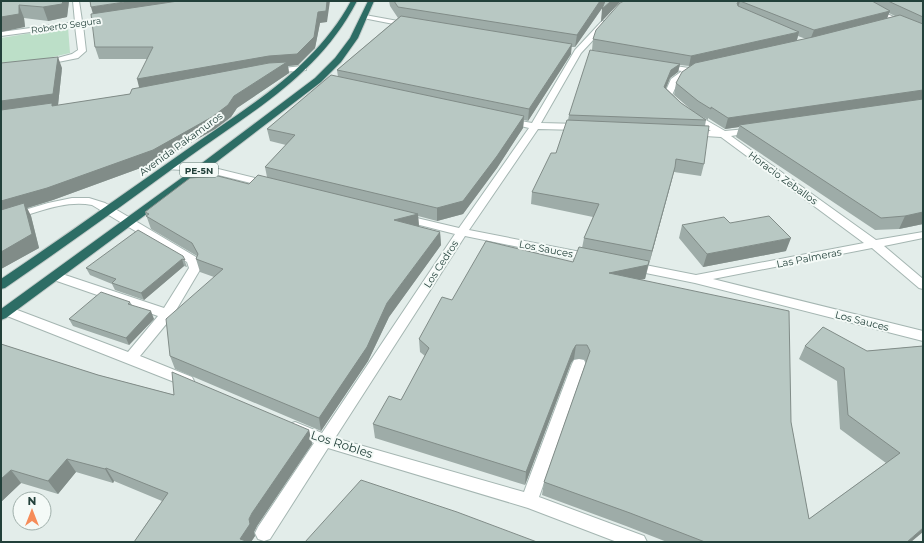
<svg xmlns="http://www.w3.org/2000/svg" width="924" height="543" font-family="Montserrat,sans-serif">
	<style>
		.green { fill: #bcdfc8 }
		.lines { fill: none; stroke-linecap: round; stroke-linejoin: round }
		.minor-casing { stroke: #a5b6b2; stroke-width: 2 }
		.highway-casing { stroke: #c1cac8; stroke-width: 2 }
		.minor { fill: #fff; fill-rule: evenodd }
		.highway { fill: #2d6d65; fill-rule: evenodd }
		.wall { fill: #9eaca8; fill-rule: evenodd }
		.shaded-wall { fill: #818c88 }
		.building { fill: #b8c8c3; stroke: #818c88 }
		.labels { text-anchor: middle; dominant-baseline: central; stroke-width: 4; stroke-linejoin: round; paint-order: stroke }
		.far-street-label { font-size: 9px; fill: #22403a; stroke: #f4faf7 }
		.shield { fill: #f4faf7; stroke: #617873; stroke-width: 1 }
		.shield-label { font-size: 9px; font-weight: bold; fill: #22403a }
		.street-label { font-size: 10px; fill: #22403a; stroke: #f4faf7 }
		.near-street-label { font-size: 12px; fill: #22403a; stroke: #f4faf7 }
	</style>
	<rect width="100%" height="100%" fill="#e3edea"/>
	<path class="green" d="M68,27l2,26 -69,16v-31z"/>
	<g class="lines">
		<defs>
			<path id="minor" d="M73,1h6l3,20 25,-3 4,2 -4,2 -24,3 3,26 -8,7 -35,7 -4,-2 33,-9 6,-4 -3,-24 -74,10v-4l74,-10z
				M852,1h8l63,30v5z
				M365,15l44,8 4,2 -4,2 -46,-9v-2z
				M602,21l7,2 -28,30 -40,70 39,1 5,3 -5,3 -42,-1 -69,101 122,24 6,4 -6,4 -126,-26 -130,202 189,54 48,-128 2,-4 5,-1 5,1 2,4 -47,133 105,39 3,6h-30l-89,-34 -200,-60 -58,91 -6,2 -6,-2 -3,-6 3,-6 56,-84 -24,-11 -3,-4 3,-4 5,-2 27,11 133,-199 -55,-14 -1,-2 5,-3 55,13 70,-100 -25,-6v-4l28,5 43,-73z
				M661,64l28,4 12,-3 4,2 -13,5 -14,10 -6,13 7,9 -1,2h-6l-8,-11 7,-16 11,-8 -21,-3z
				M303,66h3v4l-34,3 -4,-2 4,-2z
				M692,112l33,19 32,-3v4l-26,4 145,104 47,-8v6l-39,8 39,33v10l-4,-1 -47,-40 -159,31 210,52v10l-228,-58 -69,-14 -2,-3 2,-3 4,-1 66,13 168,-32 -143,-106 -32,-2v-4h22l-22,-14 -1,-2z
				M169,164l33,1 69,17 1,2 -5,3 -65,-16 -37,-2 -1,-2 1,-2z
				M72,198h17l16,5 91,54 5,11 -29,49 -32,39 52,21 2,4 -2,4 -5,1 -5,-1 -180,-71 -1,-4 1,-2h10l116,44 30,-36 -107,-37 -2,-3 2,-3h8l105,35 25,-40 -2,-6 -95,-57c-30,-6 -63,11 -91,18v-6l47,-14z"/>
			<path id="highway" d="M351,1h6c-38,74 -106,111 -171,158 -60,44 -120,87 -181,129l-4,1v-10c61,-41 121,-84 181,-126 63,-45 131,-82 169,-152z
				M368,1h6l-16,37 -17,24 -20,20 -115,88 -200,148 -5,2v-11l197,-143 117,-88 20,-20 15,-20z"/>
		</defs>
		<use href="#minor" class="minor-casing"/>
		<use href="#highway" class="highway-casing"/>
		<use href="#minor" class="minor"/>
		<use href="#highway" class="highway"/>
	</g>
	<path class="wall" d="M1,1h68l-2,16 -19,4 -24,-3 1,9z
		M389,1h232l-20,21 2,-15 -28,40h-4v7l-43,67 -4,-1 -1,8 -26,40 -34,46 -26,7 -19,-5 1,11 21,5 1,13 -52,72 -21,44 -47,70 -146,-62 -5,-13 44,-79 -14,-5 -4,-13 1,-3 -46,-27 -6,-17 104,-28 18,-7 -2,-10 21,-22 -16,-4 -3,-12 71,-52 -1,-7 61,-52 -8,-12z
		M624,1h299v223l-24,5 -24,1 -139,-93 3,-10 -14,2 -17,-11v2l-13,-7 -21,-18 2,-12 13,-17 -9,-1 -2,7 -8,6 -4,10 15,15 25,17 -1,6 -1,38 -3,12 -27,-4 -29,107h-5l151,143 18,97 77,-56 -46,-34 -3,-48 -38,-22 6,-13 62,5 56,-5 -12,196h-244l-41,-16 -84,-31 2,-13 42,-120 -2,-3h-10l-3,4 -46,122 -150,-47 -2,-14 28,-24 24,-44 -5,-4 -1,-13 33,-39 121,-38 9,-14 2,-10 9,-21 -62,-13 1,-12 24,-39 12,-33 1,-5 40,-62 -17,-3 1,-11zM889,13l6,3 -8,2zM798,36l8,3 -9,1z
		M327,22l-7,1 -5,25 -17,17 -10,1 1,7 -52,35 -6,9 -16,12 -58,33 -104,38 -26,8 4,8 8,32 -38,21 61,-201 -4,37 -4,1 76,-12 9,-6 8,-29h-48l-4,-12z
		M730,223l56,28 -83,16 -24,-29 3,-13z
		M183,256l4,11 -3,-1 -40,34 -29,-10 -3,-6 -22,-9 -4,-7z
		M130,302l2,3 22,14 -25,26 -56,-19 -4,-7z
		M1,344l97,31 211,55 3,14 -55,82 -3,6 1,4 -4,6h-117l28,-41 -48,-20 -1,2 -37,-11 -18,22 -37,-11 -20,19z"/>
	<path class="shaded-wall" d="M63,1h6l-2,16 -19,4 -5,-14z
		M131,1h71l-108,17 -3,-11z
		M327,1h3l-3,21 -7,1 -5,25 -17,17 -10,1 1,7 -52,35 -6,9 -16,12 -58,33 -104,38 -26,8 4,8 8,32 -38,21v-68l139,-110 -3,-12 181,-67z
		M600,1h7l-32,46 2,-12z
		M611,1h10l-20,21 1,-13z
		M740,1l-3,10v-8z
		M19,5l5,13 1,9 -24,5v-15z
		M890,11l-4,10 -76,19 4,-10z
		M799,32l-3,11 -107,23 2,-10z
		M572,44l-1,10 -43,67 1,-12z
		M58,57l4,11 -4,37 -4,1 3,8 -56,-1v-12z
		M680,64l-2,8 -8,6 -7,17 1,-8 7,-17z
		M923,90v11l-184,24v2l-14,2 3,-11z
		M524,116l-1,12 -26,40 -34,46 -26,7v-13z
		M675,167l-3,12 -23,85 3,-13z
		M923,212v12l-24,5 6,-13z
		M418,214l1,13 -25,-7z
		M440,232l1,13 -52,72 -21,44 -47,70 -2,-13 68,-115z
		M791,238l-5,13 -83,16 4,-13z
		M182,259l2,7 -40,34 -3,-7z
		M649,261l-4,18 -39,7 3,-13z
		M151,311l3,8 -25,26 -3,-7z
		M576,345l-2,14 -3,4 -46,122 1,-13 47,-122z
		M309,430l3,14 -55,82 -3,6 1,4 -4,6h-9l-2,-3 12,-26z
		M67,459l9,13 -18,22 -10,-13z
		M106,468l8,13 -1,2 -8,-14z
		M11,470l10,13 -20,19v-23z
		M923,528v4l-12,10h-4z"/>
	<path class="building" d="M1,1h62l-1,3 -19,3 -24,-2v9l-18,3z
		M90,1h41l-40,6z
		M178,1h149l-1,10 -8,1 -4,25 -17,17 -28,2 -132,23 16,-32h-58l-4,-33z
		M394,1h206l-23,34 -179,-28z
		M605,1h6l-9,8z
		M624,1h116l-3,2 1,3 61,26 -108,24 -98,-17 3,-9 24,-27z
		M740,1h132l18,10 -76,19z
		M888,1h35v16z
		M900,15l23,9v66l-195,28 -17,-11v2l-13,-8 -22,-18 6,-11 13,-9 118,-26z
		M401,16l171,28 -43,65 -192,-39z
		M590,50l90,14 -9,6 -7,17 17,16 25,17 -137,-5z
		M58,57l-5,37 -52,7v-38z
		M287,62l-53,34 -6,9 -16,12 -59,33 -106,38 -46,13v-91l51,-7v3l78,-12 2,-5 137,-26z
		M331,75l193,41 -27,40 -34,45 -26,7 -172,-41 30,-32 -28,-6z
		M923,99v113l-18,4 -24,2 -142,-93z
		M567,120l142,6 -5,38 -28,-5 -1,8 -23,84 -68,-13 15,-34 -67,-12 19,-39h5z
		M258,175l160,39 -24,6 46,12 -53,71 -20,44 -48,71 -149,-62 -4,-37 57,-50 -27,-10 2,-5 -6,-11 -46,-27 3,-2 -4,-2 45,-34 28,-2 31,8z
		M24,203l8,31 -31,18v-42z
		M769,216l22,22 -84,16 -25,-29 42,-8 6,6z
		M138,230l45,26 2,4 -3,-1 -41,34 -29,-10 4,-4 -30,-11z
		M486,241l87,21 6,-15 70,14 -1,4 -39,8 180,38 2,111 18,97 91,-66 -52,-38 -4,-47 -39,-22 18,-19 44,24 56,-5v182l-16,14h-127l-1,-1 -1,1h-73l-75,-29 -86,-31 46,-131 -3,-6h-11l-3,5 -47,122 -153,-48 16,-28 12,4 28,-52 -10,-9 23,-42 10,3z
		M101,292l29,10 -2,2 23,7 -25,27 -57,-19z
		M1,344l97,31 76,20 -2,-23 137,58 -57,83 -3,6 1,5 -10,15 9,3h-115l34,-49 -62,-25 -1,1 -38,-10 -19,22 -37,-11 -10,9z
		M361,480l96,32 80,30h-232z"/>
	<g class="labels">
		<g class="far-street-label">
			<text transform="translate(66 25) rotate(-8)">Roberto Segura</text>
		</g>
		<rect class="shield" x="180" y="163" width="38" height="14" rx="3"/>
		<g class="shield-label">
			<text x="199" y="170">PE-5N</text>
		</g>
		<g class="street-label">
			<text transform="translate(181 144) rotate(-36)">Avenida Pakamuros</text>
			<text transform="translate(783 178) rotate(36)">Horacio Zeballos</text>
			<text transform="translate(546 249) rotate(11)">Los Sauces</text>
			<text transform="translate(809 258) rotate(-11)">Las Palmeras</text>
			<text transform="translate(441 264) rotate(-57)">Los Cedros</text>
			<text transform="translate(862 321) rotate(14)">Los Sauces</text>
		</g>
		<g class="near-street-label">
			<text transform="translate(342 444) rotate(18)">Los Robles</text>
		</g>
	</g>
	<rect width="924" height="543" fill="none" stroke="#22403a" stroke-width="4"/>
	<g transform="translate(32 511)"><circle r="19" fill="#f4faf7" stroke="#a0b0ab"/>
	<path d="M0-3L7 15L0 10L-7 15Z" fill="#f68c59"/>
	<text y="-6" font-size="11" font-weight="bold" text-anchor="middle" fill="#22403a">N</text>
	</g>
</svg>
